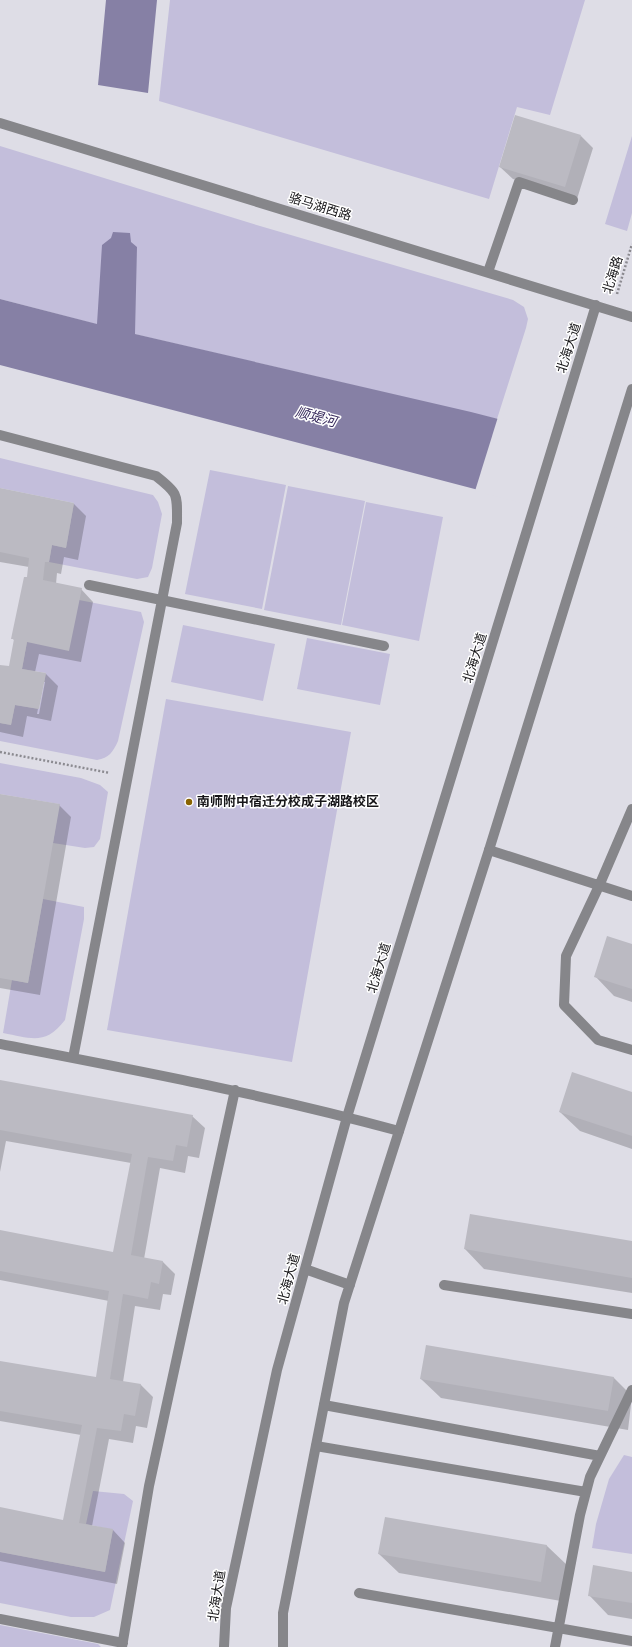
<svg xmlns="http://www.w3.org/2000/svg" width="632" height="1647" font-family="'Sofia Sans Condensed','Noto Sans SC',sans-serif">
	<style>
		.green { fill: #c3bedb }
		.water { fill: #8680a5 }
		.pier { fill: #dedde6 }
		.shadow { fill: #0003; fill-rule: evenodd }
		.building { fill: #bbbac2 }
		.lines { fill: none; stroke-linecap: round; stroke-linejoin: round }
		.path { stroke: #8b8a90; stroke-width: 2.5; stroke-dasharray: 2 2; stroke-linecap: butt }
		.service { stroke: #86868a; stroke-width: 10 }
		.tertiary { stroke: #86868a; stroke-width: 10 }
		.poi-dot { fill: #896301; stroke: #fff; stroke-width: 1.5 }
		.labels { text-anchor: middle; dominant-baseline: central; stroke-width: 3; stroke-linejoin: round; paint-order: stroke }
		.street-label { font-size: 13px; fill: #161518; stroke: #fff }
		.poi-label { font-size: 13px; font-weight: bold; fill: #161518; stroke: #fff; text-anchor: start }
		.water-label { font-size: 14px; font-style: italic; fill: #382b5d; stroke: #fff }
	</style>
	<rect width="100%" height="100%" fill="#dedde6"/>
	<path class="green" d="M170,0h415l-35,115 -33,-8 -28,92 -330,-98z
		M632,136v77l-5,18 -22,-7z
		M0,146l260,80 253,74 11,7 4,12 -2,9 -29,91 -363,-85 -134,-35z
		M0,458l153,37 5,7 4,12 -10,54 -4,9 -11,2 -88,-17 3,-17 14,3 8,-45 -74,-15z
		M210,470l76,15 -24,124 -77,-15z
		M288,486l77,15 -24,124 -77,-15z
		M366,502l77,15 -24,124 -77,-16z
		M79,600l62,12 3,10 -26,119c-5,11 -9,17 -21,19l-97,-19v-18l11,2 4,-20 24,4 7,-36 -24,-4 5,-27z
		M183,625l92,19 -12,57 -92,-19z
		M307,638l83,16 -10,51 -83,-16z
		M166,699l185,33 -59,330 -185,-32z
		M0,763l81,15 19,7 8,7 -8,47 -6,8 -9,1 -32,-5 6,-39 -59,-10z
		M43,899l41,8v12l-19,101c-20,26 -34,18 -62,13l9,-53 16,3z
		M624,1455l8,2v97l-40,-6 4,-24 13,-45z
		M93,1491l31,3 9,7 -23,109 -16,7h-23l-71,-14v-51l105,20 8,-42 -27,-6z
		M0,1625l98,19 3,3h-101z"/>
	<path class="water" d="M106,0h51l-9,93 -50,-8z
		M113,232l17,1 1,9 6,5 -2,87 336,78 161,41v77l-632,-165v-66l97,25 5,-79 9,-7z"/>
	<path class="pier" d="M498,417l134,34v81l-157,-41z"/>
	<path class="shadow" d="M581,136l12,12 -16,51 -64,-20 -13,-12z
		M0,489l74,15 12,12 -8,44 -14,-3 -3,17 -4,-1 -1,11 25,5 12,13 -12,60 -42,-8 -4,18 11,2 12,12 -7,35 -24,-5 -4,21 -23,-5v-66l10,1 5,-26 -3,-3 16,-60 1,-11 -29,-5zM43,682h2l-6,32h-2z
		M0,795l59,10 12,12 -31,178 -40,-7z
		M632,946v56l-18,-6 -19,-20z
		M0,1081l192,35 13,12 -6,30 -11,-2 -3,17 -25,-5 -16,91 19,3 12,12 -4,21 -8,-1 -3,16 -25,-4 -12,76 18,3 12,12 -6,31 -11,-2 -3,17 -24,-4 -17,87 21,4 12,13 -8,41 -117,-23v-53l64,13 17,-86 -81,-14v-59l97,16 12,-77 -109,-21v-49l114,22 17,-90 -125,-22 -6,31z
		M632,1093v56l-52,-18 -20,-19z
		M632,1242v51l-148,-24 -19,-20z
		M614,1378l18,18 -4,34 -187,-32 -20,-19z
		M386,1519l161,27 20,19 -6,36 -162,-28 -20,-19z
		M632,1573v46l-24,-4 -19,-20z"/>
	<path class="building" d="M515,115l66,20 -16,52 -66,-20z
		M0,488l74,15 -8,45 -14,-3 -3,17h-4l-2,18 39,8 -13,63 -42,-9 -5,27 24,4 -7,36 -24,-4 -4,20 -11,-2v-58l9,1 5,-27h-3l13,-62h3l2,-19 -29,-6z
		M0,794l60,10 -32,179 -28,-5z
		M607,936l25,8v45l-38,-12z
		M572,1072l60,20v44l-73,-24z
		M0,1080l193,35 -6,32 -11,-2 -3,16 -25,-4 -17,98 32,6 -4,23 -8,-2 -3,17 -25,-5 -13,85 31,5 -6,32 -11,-2 -3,17 -24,-3 -18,95 34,6 -8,43 -105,-20v-45l63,13 19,-95 -82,-14v-50l96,16 13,-86 -109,-20v-41l113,22 19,-98 -132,-24z
		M470,1214l162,27v37l-168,-29z
		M426,1345l188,32 -6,34 -188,-32z
		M385,1517l162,28 -6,37 -163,-28z
		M593,1565l39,7v31l-44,-7z"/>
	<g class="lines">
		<path class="path" d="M617,294l15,-50
			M0,752l110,21"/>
		<path class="service" d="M488,272l31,-90 54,18
			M0,435l156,41c23,18 21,18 21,47l-104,535
			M89,585l295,61
			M632,809l-33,77 -33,70 -2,49 34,35 34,10
			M489,850l143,46
			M0,1044c134,26 268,51 399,87
			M444,1285l188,29
			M324,1405l276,51
			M316,1446l270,46
			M359,1593l273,48
			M0,1619l123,24
			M122,1647l27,-161 86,-396
			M555,1647l25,-132 10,-38 42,-87"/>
		<path class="tertiary" d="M0,123l632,194
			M305,1269l45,16
			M224,1647l2,-39 51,-238 70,-253 249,-812
			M283,1647v-34l61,-310 145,-453 143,-461"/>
	</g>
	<circle class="poi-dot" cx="189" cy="802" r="4"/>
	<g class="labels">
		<g class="street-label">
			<text transform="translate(320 207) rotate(17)">骆马湖西路</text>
			<text transform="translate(613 275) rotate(-73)">北海路</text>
			<text transform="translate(569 348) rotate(-72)">北海大道</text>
			<text transform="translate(475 658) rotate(-73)">北海大道</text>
			<text transform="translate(379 968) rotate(-73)">北海大道</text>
			<text transform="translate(289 1279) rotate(-75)">北海大道</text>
			<text transform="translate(217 1596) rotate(-81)">北海大道</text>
		</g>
		<g class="poi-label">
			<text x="197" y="802">南师附中宿迁分校成子湖路校区</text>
		</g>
		<g class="water-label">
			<text transform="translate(316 417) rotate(15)">顺堤河</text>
		</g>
	</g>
</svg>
